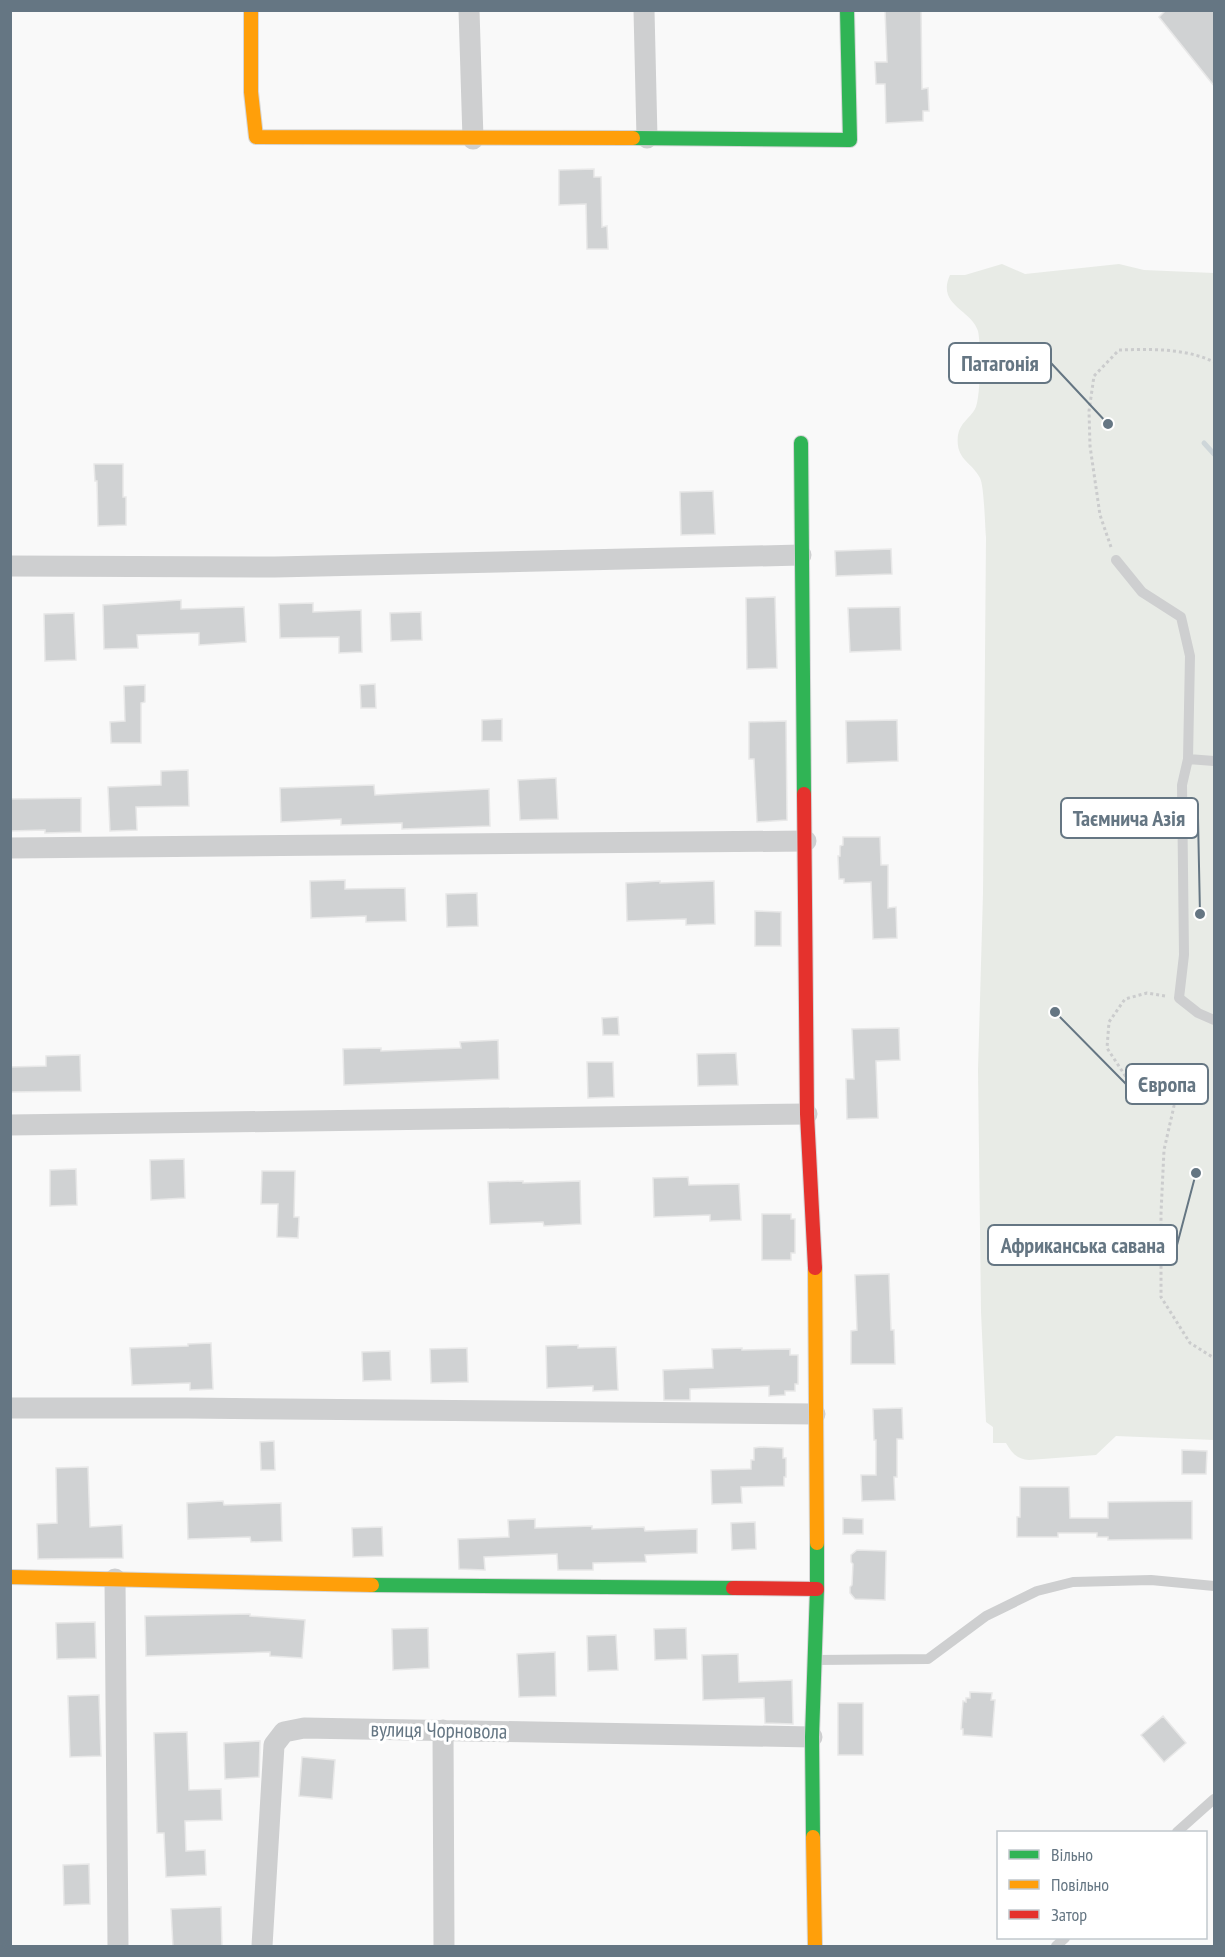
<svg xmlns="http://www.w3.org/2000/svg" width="1225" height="1957" font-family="'PT Sans Narrow',sans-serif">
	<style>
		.green { fill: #e8ebe6 }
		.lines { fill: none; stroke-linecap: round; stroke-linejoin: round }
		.stream { stroke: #ced6d9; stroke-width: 5 }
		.building { fill: #d0d2d3; stroke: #e8e8e8; stroke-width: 1.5 }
		.fast-casing { stroke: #d5d6d7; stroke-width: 16 }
		.slow-casing { stroke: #d5d6d7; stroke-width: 16 }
		.jam-casing { stroke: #d5d6d7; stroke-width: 16 }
		.path { stroke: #cbcccd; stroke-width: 3; stroke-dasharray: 3 3; stroke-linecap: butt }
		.lane { stroke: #cecfd0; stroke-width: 10 }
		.street { stroke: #cecfd0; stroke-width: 21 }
		.fast { stroke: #30b455; stroke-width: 14 }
		.slow { stroke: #ff9f0a; stroke-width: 14 }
		.jam { stroke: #e5322d; stroke-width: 14 }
		.labels { text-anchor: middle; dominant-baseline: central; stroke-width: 6; stroke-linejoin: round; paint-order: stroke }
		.street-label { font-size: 21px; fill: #657683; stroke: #fff }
		.leader { fill: none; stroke: #657683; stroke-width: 2 }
		.callout-dot { fill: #657683; stroke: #fff; stroke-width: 2 }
		.callout { fill: #fff; stroke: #657683; stroke-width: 2 }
		.callout-label { font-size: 22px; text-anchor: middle; font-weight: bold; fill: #657683 }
	</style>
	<rect width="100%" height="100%" fill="#f9f9f9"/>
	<path class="green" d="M1002,264l23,10 94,-10 25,6 70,3v1167l-98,-4 -20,19 -67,5c-13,-1 -17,-7 -23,-17h-13v-16l-7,-5 -5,-110 -3,-242 5,-177 3,-356c-1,-11 -2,-52 -6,-59 -9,-17 -25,-18 -22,-43 2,-12 12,-17 17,-26 6,-10 6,-66 3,-78 -6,-21 -42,-26 -28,-56h15z"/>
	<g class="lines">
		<path class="stream" d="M1204,443l10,11"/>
	</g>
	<path class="building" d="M885,10h36l1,79 6,-1 1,23h-6v10l-37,2 -1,-39h-9l-1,-22h12z
		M1166,10h49v77l-56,-70z
		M594,169v8h7l1,50 5,-1 1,23h-21l-1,-45 -27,1v-35z
		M94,464h29v33h3v28l-28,1 -1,-45h-2z
		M713,491l2,43 -34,1 -1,-43z
		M891,549l1,25 -56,2 -1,-25z
		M775,597l2,71 -30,1 -1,-71z
		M181,600v9l63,-2 2,35 -47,3v-12l-62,2 1,13 -34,1 -1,-44z
		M313,603v9l48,-2 1,42 -23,1v-16l-59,1 -1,-34z
		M900,607l1,43 -51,2 -2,-44z
		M421,612l1,28 -31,1 -1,-28z
		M74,613l2,47 -31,1 -1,-47z
		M375,684l1,24h-15l-1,-23z
		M145,685v17l-4,1v40h-30l-1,-21 15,-1 -1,-35z
		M502,719v22h-20v-21z
		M897,720l1,41 -51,2 -1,-42z
		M786,721l1,99 -30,2 -3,-63h-5v-37z
		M188,770l1,36 -53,1 1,23 -27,1 -2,-44 53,-2v-14z
		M556,778l2,41 -38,1 -2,-40z
		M374,785l1,10 114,-6 1,37 -88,3v-6l-61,2v-6l-60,3 -1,-34z
		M81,798v34l-36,1v-3l-35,1v-32z
		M843,837h37l1,28h7v43l8,-1 1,31 -24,1 -2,-57 -27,1v-4h-5l-1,-23h2v-10l3,-1z
		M345,880v9l60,-1 1,33 -40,1v-6l-55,2 -1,-37z
		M660,881v2l54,-2 1,43 -29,1v-6l-59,2 -1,-38z
		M477,893l1,33 -31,1 -1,-33z
		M755,911l26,1v34h-26z
		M618,1017l1,18h-16l-1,-17z
		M899,1028l1,32 -24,1 2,57 -31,1 -1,-40h8l-2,-50z
		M498,1040l1,39 -155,6 -1,-36 38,-1v3l80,-3 -1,-6z
		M736,1053l2,32 -40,1 -1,-32z
		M80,1055l1,36 -71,1v-25l36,-1v-10z
		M587,1062h26l1,35 -26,1z
		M184,1159l1,39 -34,2 -1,-40z
		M76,1169l1,36 -27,1v-36z
		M262,1171h33l-1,46h5l-1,21 -21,-1 1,-33h-17z
		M688,1177l1,8 50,-1 2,36 -31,1v-6l-56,2 -1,-39z
		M523,1181v2l57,-2 1,43 -37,2 -1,-4 -53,2 -2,-42z
		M762,1214h29v5h4v34h-4v7h-29z
		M889,1274l2,56h3l1,34h-44v-33l6,-1 -2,-55z
		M211,1343l2,46 -23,1v-7l-58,2 -2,-37 58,-2v-2z
		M578,1345v3l38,-1 2,43 -25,1v-5l-46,2 -1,-42z
		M467,1348l1,34 -37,1 -1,-34z
		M742,1348v2l48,-1v6h8v29h-3v7h-10v4l-16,1v-10l-79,3v11h-26l-1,-30 50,-2 -1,-19z
		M390,1351l1,29 -28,1 -1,-29z
		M902,1408l1,31h-6v38h-3l1,23 -33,1 -1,-26h15v-35h-2l-1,-31z
		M274,1441l1,29h-14l-1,-28z
		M760,1447l23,1v10h3v19h-2v9l-43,1 1,16 -30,1 -1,-34 40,-1v-9h3v-12z
		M1182,1450l25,1 -1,23h-24z
		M88,1467l2,60 32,-2 1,33 -85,1 -1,-35 20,-1 -1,-55z
		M1020,1487h49l1,31h38v-16l84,-1v38l-84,1v-3h-11v-4h-39v4h-41v-20h3z
		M223,1501l1,4 57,-2 1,38 -31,1 -1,-5 -62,2 -1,-36z
		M843,1518l20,1v15h-20z
		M535,1519v9l57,-2v3l52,-2 1,4 52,-2v24l-52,2 1,7 -53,1v7h-35l-1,-16 -73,3 1,13 -26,-1 -1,-30 51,-2 -1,-17z
		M755,1522l1,27 -24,1 -1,-27z
		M382,1527l1,29 -30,1 -1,-29z
		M857,1550l29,1 -1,49 -30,-1 -5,-6v-6l2,-2 1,-21 -2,-2v-7z
		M250,1614v2l55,4 -3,38 -32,-2v-4l-124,4 -1,-40z
		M95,1622l1,36 -39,1 -1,-36z
		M428,1628l1,40 -36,2 -1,-41z
		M686,1628l1,31 -32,1 -1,-31z
		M616,1635l2,35 -30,1 -1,-35z
		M555,1652l1,44 -37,1 -2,-43z
		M738,1654l1,28 53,-2 1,44 -28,-1 -1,-25 -61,2 -1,-45z
		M970,1692l22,1 -1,7h4l-3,37 -29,-2v-6h-2l2,-28 3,1v-4h4z
		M99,1695l2,61 -31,1 -2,-61z
		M838,1703h25v52h-25z
		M1163,1716l23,27 -22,19 -23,-27z
		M187,1732l2,58 32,-1 1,31 -37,1 1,30 19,-1 1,25 -40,2 -2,-44h-7l-3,-100z
		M260,1741l-1,36 -34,2 -1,-36z
		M302,1757l33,3 -3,39 -33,-3z
		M89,1864l1,40 -26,1 -1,-40z
		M221,1907l1,40h-49l-2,-38z"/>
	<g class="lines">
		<defs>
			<path id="fast" d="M633,138l217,2 -3,-130
				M801,443l3,351
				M372,1585l361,3
				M813,1837l-1,-100 5,-148v-46"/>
			<path id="slow" d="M251,10v82l5,45 377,1
				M815,1268l2,275
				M10,1577l362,8
				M813,1837l2,109"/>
			<path id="jam" d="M804,794l3,320 8,154
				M733,1588l84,1"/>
		</defs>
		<use href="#fast" class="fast-casing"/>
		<use href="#slow" class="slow-casing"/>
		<use href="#jam" class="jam-casing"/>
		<path class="path" d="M1111,547l-11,-32 -10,-69 -1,-35 5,-35 25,-26c32,-1 66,-2 95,12
			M1165,996l-18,-3 -22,6 -16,23 -2,26 21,32 34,14 12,12 -10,44 -3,63v84l29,46 24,15"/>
		<path class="lane" d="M1116,560l26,32 39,25 9,39 -2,103 26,2
			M1188,759l-6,26 2,170 -5,43 19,15 16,7
			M816,1660l112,-1 58,-43 51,-25 36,-9 78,-2 63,6
			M1177,1832l37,-33
			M1056,1946l9,-8"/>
		<path class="street" d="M469,10l4,129
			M644,10l3,128
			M10,566l265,1 526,-12
			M10,848l796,-7
			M10,1125l797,-11
			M10,1408h178l627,6
			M115,1579l3,367
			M443,1730l1,216
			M262,1946l12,-201 10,-13 20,-4 508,9"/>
		<use href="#fast" class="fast"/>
		<use href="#slow" class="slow"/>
		<use href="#jam" class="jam"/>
	</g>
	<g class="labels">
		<g class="street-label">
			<text transform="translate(439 1730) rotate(1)">вулиця Чорновола</text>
		</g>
	</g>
	<path class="leader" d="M1108 424L1051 363M1200 914L1198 818M1055 1012L1126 1084M1196 1173L1177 1245"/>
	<g class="callout-dot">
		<circle cx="1108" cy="424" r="6"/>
		<circle cx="1200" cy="914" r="6"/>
		<circle cx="1055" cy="1012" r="6"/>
		<circle cx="1196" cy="1173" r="6"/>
	</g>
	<g class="callout">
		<rect x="949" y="343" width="102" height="40" rx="6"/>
		<rect x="1061" y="798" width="137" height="40" rx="6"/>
		<rect x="1126" y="1064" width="82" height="40" rx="6"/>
		<rect x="988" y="1225" width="189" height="40" rx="6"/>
	</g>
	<g class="callout-label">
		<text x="1000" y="371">Патагонія</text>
		<text x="1129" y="826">Таємнича Азія</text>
		<text x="1167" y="1092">Європа</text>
		<text x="1083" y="1253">Африканська савана</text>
	</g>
	<rect width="1225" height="1957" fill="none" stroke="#657683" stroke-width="24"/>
	<rect x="997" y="1831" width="210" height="108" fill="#ffffff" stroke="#c1c8cd" stroke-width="1.5"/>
	<rect x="1009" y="1850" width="30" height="9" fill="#30b455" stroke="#c1c8cd" stroke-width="1.5"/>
	<text x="1051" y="1861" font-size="18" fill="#657683">Вільно</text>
	<rect x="1009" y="1880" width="30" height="9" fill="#ff9f0a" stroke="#c1c8cd" stroke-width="1.5"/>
	<text x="1051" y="1891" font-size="18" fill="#657683">Повільно</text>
	<rect x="1009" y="1910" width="30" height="9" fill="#e5322d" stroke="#c1c8cd" stroke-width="1.5"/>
	<text x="1051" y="1921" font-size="18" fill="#657683">Затор</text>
</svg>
